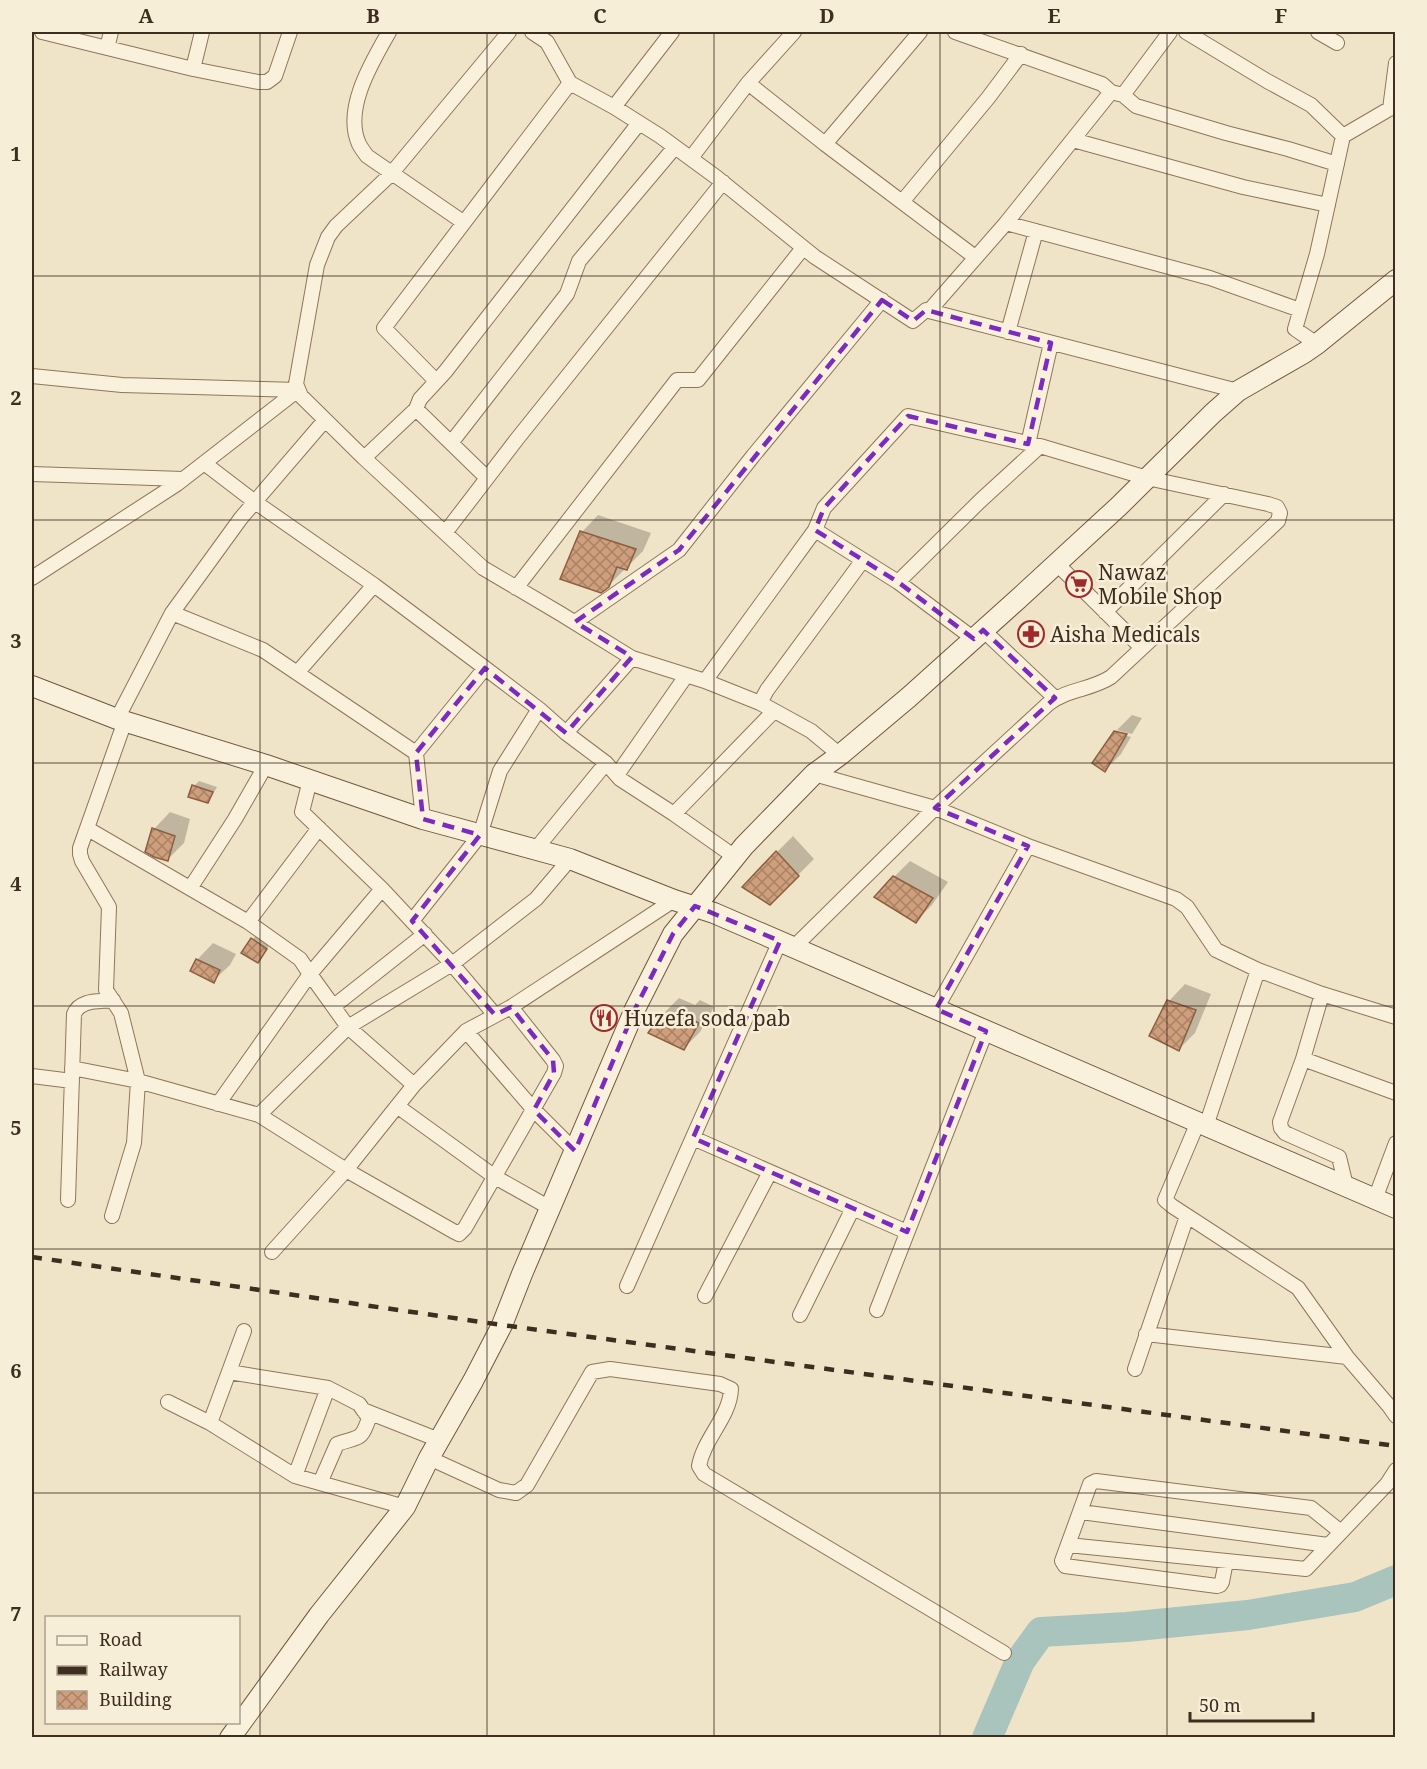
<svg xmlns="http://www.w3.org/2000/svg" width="1427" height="1769" font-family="'Noto Serif',serif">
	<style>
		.shadow { fill: #0003 }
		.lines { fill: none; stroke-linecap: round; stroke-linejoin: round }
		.river { stroke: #a9c4bc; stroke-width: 30 }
		.building { fill: url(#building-cross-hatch); stroke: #8d5f41; stroke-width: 1.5 }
		.street-casing { stroke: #8d765c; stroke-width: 16 }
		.secondary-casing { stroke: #6f573f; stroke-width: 22 }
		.street { stroke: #faf1dc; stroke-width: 14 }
		.secondary { stroke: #faf1dc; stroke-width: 20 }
		.rail { stroke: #3d2e20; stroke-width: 4.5; stroke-dasharray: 10 10; stroke-linecap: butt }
		.marked { fill: none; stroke: #7b2cbf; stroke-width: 4.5; stroke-dasharray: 12 8; stroke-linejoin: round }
		.grid { fill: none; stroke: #3d2e20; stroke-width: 1.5; stroke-opacity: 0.55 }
		.labels { text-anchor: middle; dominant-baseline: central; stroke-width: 5; stroke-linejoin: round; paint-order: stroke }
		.poi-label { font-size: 21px; fill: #3d2e20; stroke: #f7eed8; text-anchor: start }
		.neatline { fill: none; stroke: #3d2e20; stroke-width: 2 }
		.grid-label { font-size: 20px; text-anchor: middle; font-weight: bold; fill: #3d2e20 }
	</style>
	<defs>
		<pattern id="building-cross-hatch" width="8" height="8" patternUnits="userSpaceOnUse" patternTransform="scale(1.5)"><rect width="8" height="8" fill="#cf9f7d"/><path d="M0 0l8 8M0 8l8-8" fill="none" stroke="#a98266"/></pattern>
	</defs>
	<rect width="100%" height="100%" fill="#f0e4c8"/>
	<path class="shadow" d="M598,515l53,18 -8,18 -35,35 -26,-54z
		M1132,715l10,3 -10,16 -15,-4v3l14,4 -10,17 -16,16 10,-38z
		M199,781l18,6 -5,9 -5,6 -13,-16z
		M170,812l20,7 -6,24 -17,17 -13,-31z
		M793,836l21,23 -44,44 7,-51z
		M910,861l38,21 -16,23 -16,16 -22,-44z
		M257,934l14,9 -13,18 -15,-9z
		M213,943l23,11 -6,11 -17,16 -16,-21z
		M1185,984l26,10 -16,39 -16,16 -10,-48z
		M679,998l16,7 5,-5 14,7 -14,25 -16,16 -22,-33z"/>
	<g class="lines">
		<path class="river" d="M987,1738l33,-77 21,-29 86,-5 121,-12 107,-18 41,-17"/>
	</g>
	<path class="building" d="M580,531l56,18 -9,21 -10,-3 -8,20 -8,6 -41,-14z
		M1114,731l13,3 -22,38 -13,-9z
		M192,785l21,7 -5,11 -20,-6z
		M152,828l23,8 -7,25 -14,-4 -9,-5z
		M776,851l23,25 -29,29 -28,-18z
		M893,876l40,22 -17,25 -42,-26z
		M251,938l16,11 -9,14 -17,-10z
		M196,959l24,11 -6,13 -24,-12z
		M1167,1000l29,10 -17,41 -30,-15z
		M661,1014l18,7 3,-6 17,8 -15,27 -36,-17z"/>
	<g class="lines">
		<defs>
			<path id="street" d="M42,32l151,37 65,13h9l8,-6 15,-44
				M389,32c-17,30 -46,77 -30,112 2,4 5,8 8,12l96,66
				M509,32l-118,142 -55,52 -8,11 -11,28 -21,119 5,12 63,62 119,110 78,46 71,44 73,23
				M532,32l15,10 23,41
				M672,32l-58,75 46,29 56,41 99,80 98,64 13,-11 3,1
				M794,32l-46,51 77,61 150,113
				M955,32l147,52 9,8
				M1170,32l-47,63 -12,-3 -105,131 204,55 90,32
				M1186,32l81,49 44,24 32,31 53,-31
				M1318,32l19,11
				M107,48l4,-16
				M193,69l9,-37
				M1123,95l13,11 90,27 62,16 49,15
				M1390,109l6,-46
				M1073,140l170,47 85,18
				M825,144l95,-112
				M691,158l57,-75
				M902,202l86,-104 33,-44
				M1006,223l-77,88 309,80
				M1008,332l28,-101
				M1317,344l-22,-15 22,-75 26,-118
				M32,376l90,9 176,5
				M436,381l-52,-53 186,-245 44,24
				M451,443l116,-149 12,-33 96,-114
				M1028,444l23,-101
				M364,458l52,-49
				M204,463l51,39 119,83 111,83 54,41 27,24 40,30 14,16 54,35 61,43
				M32,474l151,5
				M487,478l-71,-69 4,-10 25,-27 194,-249
				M445,533l72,-94 206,-257
				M1057,564l85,84
				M32,578l145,-94 121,-94
				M898,582l82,-81 60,-55
				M516,588l161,-208h21l105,-132
				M1105,612l119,-118
				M172,613l91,37 153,103
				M575,622l104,-72 74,-94 129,-156
				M983,630l72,68
				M297,673l77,-88
				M760,703l-55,-22 110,-151
				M117,719l55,-106 69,-95 84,-98
				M566,733l66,-75
				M840,755l-29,-24 -51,-28 7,-13 96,-130
				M814,774l121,34 93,38 148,53 11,8 29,43 42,20 64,24 74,23
				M617,775l69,-99
				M310,780l-8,32 80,77 70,75 43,51
				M674,814l100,-103
				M423,819l-7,-66 69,-85
				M88,829l160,93 52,37 10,15 38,53 66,58
				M535,850l71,-87
				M191,887l44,-68 31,-54
				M412,921l68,-86 20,-64 39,-62
				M248,922l71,-94
				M793,948l142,-140 113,-104c19,-15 43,-14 63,-27l167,-156 2,-8 -3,-6 -9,-3 -121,-26 -107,-32 -132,-30 -84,92 -9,22 83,52 76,57
				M1322,994l-19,65 -23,63 1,6 4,5 54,24 7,29
				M334,1006l91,-72
				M936,1009l92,-163
				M466,1031l68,79 41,41
				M1303,1059l93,34
				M72,1068l66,13 121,34 87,55 68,-85 52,-54 45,-24 163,-107
				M32,1076l40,5
				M218,1104l92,-130 72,-85
				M397,1106l98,71 55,31
				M259,1115l89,-88 104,-63 84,-65 34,-40
				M1198,1122l-33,78 7,6 126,82 49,69 42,49 7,10
				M1206,1126l52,-156
				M693,1138l214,94
				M1375,1199l21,-56
				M68,1200l6,-186c6,-15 25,-12 39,-14
				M112,1216l22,-73 4,-62 -17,-68 -15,-23 3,-83 -27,-46 -2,-7v-6l45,-127
				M272,1252l74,-82 107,61 6,3 6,-6 89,-155 2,-7 -3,-6 -42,-53
				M627,1286l153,-345
				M705,1296l65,-124
				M877,1310l109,-279
				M800,1315l53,-107
				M1146,1334l201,23
				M1135,1369l52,-153
				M229,1372l99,16 31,16 10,14c-8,24 -10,18 -32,26l-17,39
				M168,1402l42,21 85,53 110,31
				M363,1410l76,30
				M210,1423l34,-92
				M429,1458l70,32 17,3 11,-8 65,-113 18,-3 110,15 11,5c-1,28 -27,49 -32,77l5,8 300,179
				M295,1476l33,-88
				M1081,1512l247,33
				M1068,1545l238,24 81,-85 9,-14
				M1226,1561l-4,21 -2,3 -3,1 -152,-20 -3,-5 28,-77 6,-3 215,27 30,24"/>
			<path id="secondary" d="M32,686l85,33 149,46 157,54 147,40 104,41 40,13 682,295
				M230,1738l89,-123 86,-108 24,-49 44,-77 29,-56 20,-51 113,-265 38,-75 71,-88 70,-72 26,-19 69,-58 108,-97 101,-93 95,-94 25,-22 66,-38 13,-9 79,-64"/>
		</defs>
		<use href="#street" class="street-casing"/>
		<use href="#secondary" class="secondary-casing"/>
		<use href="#street" class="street"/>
		<use href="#secondary" class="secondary"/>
		<path class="rail" d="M32,1257l470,68 894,121"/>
	</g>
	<path class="marked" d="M882,300l31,21 13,-11 125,33 -23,101 -120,-28 -84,92 -9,22 83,52 76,57 9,-9 72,68 -120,110 93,38 -92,163 50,22 -79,201 -214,-94 87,-197 -85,-35 -22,28 -38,75 -60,142 -41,-41 20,-37 -1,-13 -42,-53 -16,8 -83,-94 68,-86 -57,-16 -7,-66 69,-85 81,65 66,-76 -57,-35 104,-72z"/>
	<path class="grid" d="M260,32v1706M487,32v1706M714,32v1706M940,32v1706M1167,32v1706M32,276h1364M32,520h1364M32,763h1364M32,1006h1364M32,1249h1364M32,1493h1364"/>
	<defs>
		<symbol id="supermarket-ring" viewBox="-11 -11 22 22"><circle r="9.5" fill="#f7eed8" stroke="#9e2a2b" stroke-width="1.5"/><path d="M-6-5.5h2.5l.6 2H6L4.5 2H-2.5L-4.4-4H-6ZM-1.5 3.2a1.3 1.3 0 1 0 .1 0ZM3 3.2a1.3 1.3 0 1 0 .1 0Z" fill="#9e2a2b"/></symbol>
		<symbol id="pharmacy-ring" viewBox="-11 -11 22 22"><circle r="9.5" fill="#f7eed8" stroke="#9e2a2b" stroke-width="1.5"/><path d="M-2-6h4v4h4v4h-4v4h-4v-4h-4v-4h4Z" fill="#9e2a2b"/></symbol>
		<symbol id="restaurant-ring" viewBox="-11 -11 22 22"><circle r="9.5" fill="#f7eed8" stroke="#9e2a2b" stroke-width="1.5"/><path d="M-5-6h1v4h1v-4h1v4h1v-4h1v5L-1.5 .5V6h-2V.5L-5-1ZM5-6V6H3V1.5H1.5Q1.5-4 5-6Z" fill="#9e2a2b"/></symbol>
	</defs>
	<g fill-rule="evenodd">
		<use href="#supermarket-ring" x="1064" y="569" width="30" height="30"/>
		<use href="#pharmacy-ring" x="1016" y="619" width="30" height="30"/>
		<use href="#restaurant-ring" x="589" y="1003" width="30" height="30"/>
	</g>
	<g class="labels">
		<g class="poi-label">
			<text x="1098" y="572">Nawaz<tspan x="1098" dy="24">Mobile Shop</tspan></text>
			<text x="1050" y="634">Aisha Medicals</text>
			<text x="624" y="1018">Huzefa soda pab</text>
		</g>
	</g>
	<rect width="1427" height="1769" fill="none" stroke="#f7eed8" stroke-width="66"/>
	<rect x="45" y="1616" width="195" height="108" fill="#f7eed8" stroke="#ada18e" stroke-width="1.5"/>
	<rect x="57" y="1636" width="30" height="9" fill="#faf1dc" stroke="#ada18e" stroke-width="1.5"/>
	<text x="99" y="1646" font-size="18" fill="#3d2e20">Road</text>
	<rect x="57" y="1666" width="30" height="9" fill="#3d2e20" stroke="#ada18e" stroke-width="1.5"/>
	<text x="99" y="1676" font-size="18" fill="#3d2e20">Railway</text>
	<rect x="57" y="1691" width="30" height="18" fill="url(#building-cross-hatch)" stroke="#ada18e" stroke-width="1.5"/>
	<text x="99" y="1706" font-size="18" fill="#3d2e20">Building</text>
	<path d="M1190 1712v9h123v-9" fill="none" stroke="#3d2e20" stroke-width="3"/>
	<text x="1199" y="1712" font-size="18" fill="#3d2e20" stroke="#f7eed8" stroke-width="4.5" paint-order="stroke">50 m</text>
	<rect x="33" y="33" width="1361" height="1703" class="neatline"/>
	<g class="grid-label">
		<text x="146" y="23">A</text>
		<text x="373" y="23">B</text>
		<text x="600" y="23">C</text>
		<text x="827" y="23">D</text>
		<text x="1054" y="23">E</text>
		<text x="1281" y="23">F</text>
		<text x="16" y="161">1</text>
		<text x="16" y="405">2</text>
		<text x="16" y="648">3</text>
		<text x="16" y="891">4</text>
		<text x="16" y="1135">5</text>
		<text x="16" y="1378">6</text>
		<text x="16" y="1621">7</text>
	</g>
</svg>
